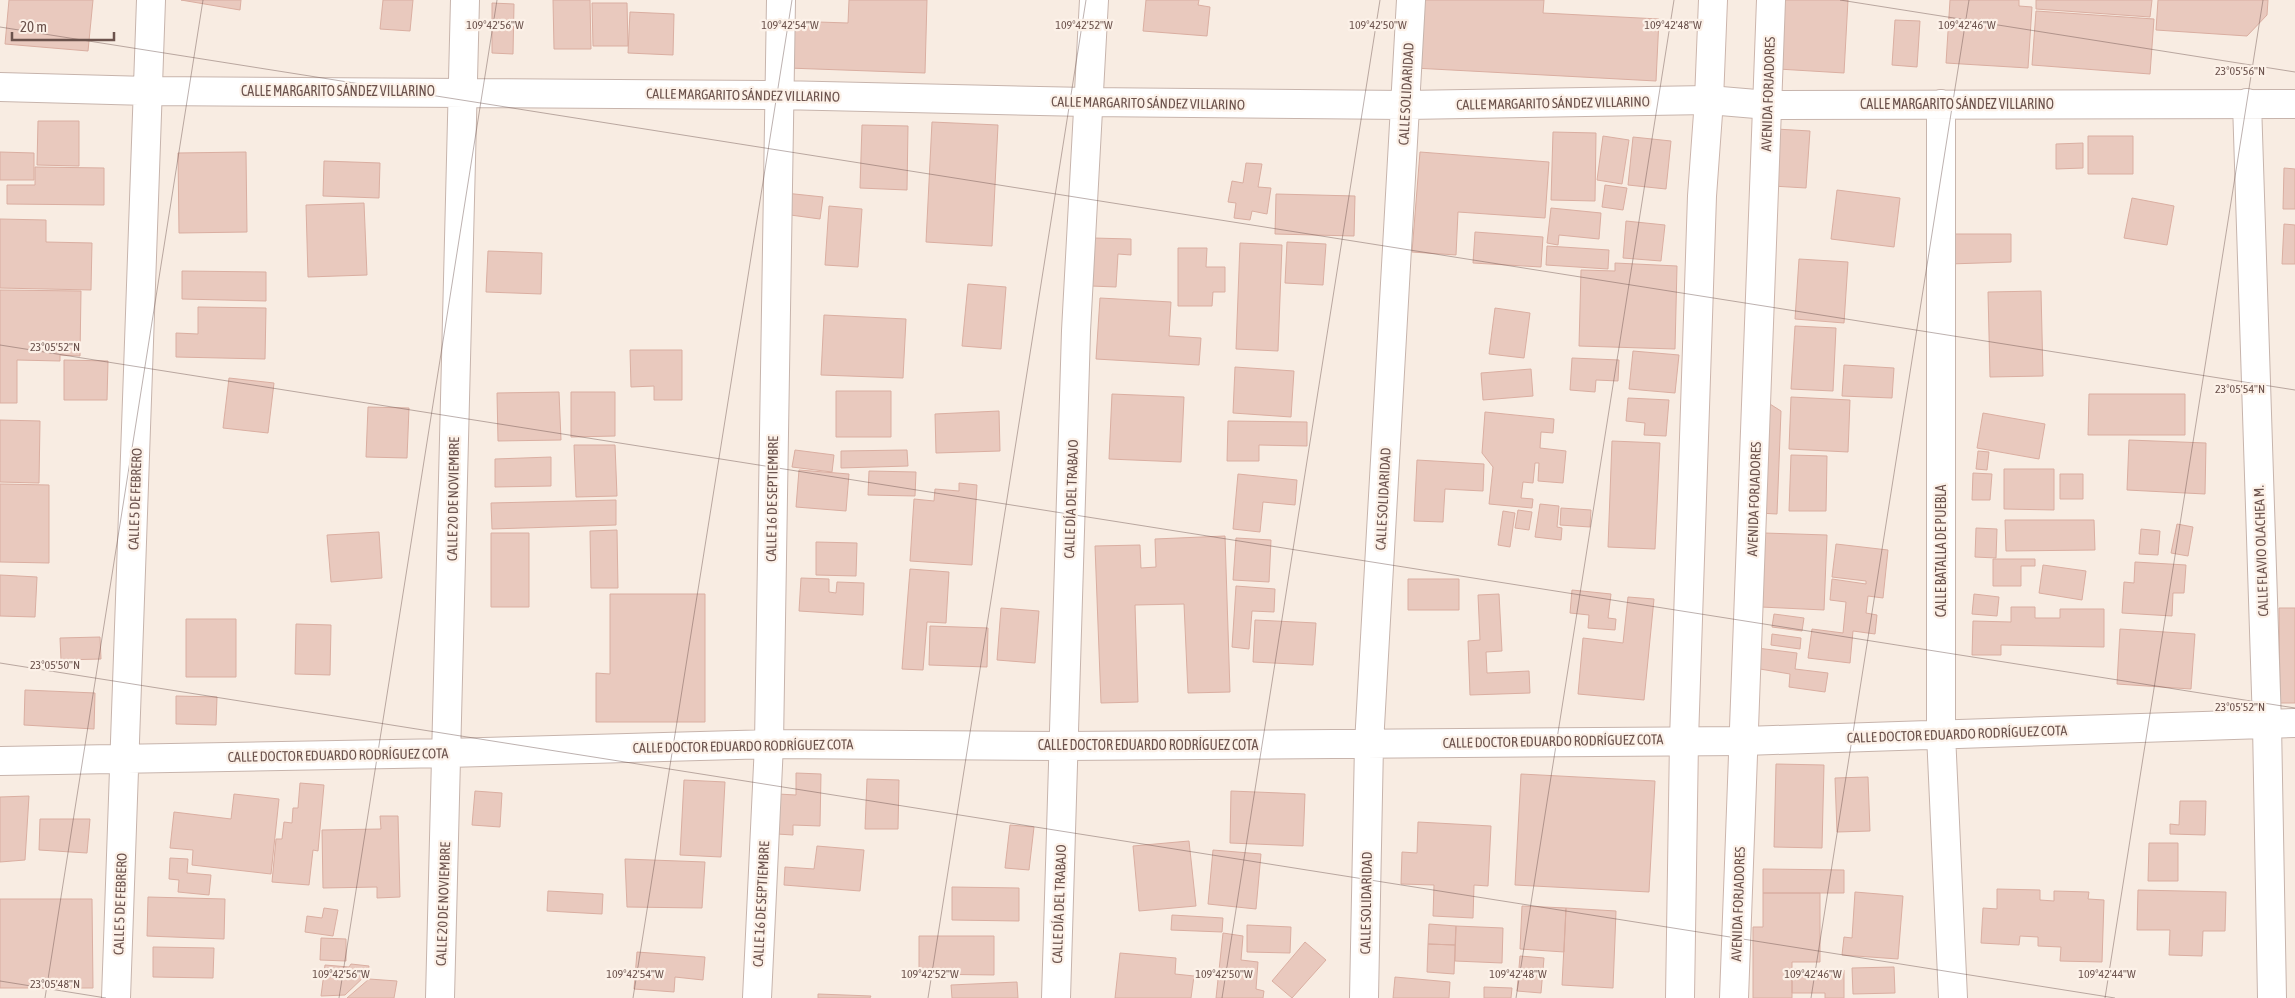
<svg xmlns="http://www.w3.org/2000/svg" width="2295" height="998" font-family="'Asap Condensed',sans-serif">
	<style>
		.building { fill: #e9c9be; stroke: #daaea1 }
		.lines { fill: none; stroke-linecap: round; stroke-linejoin: round }
		.street-casing { stroke: #c7b4ac; stroke-width: 30 }
		.secondary-casing { stroke: #ccb5ac; stroke-width: 30 }
		.street { stroke: #fff; stroke-width: 28 }
		.secondary { stroke: #fff; stroke-width: 28 }
		.ticks { fill: none; stroke: #6c534d; stroke-width: 1; stroke-opacity: 0.45 }
		.labels { text-anchor: middle; dominant-baseline: central; stroke-width: 4.5; stroke-linejoin: round; paint-order: stroke }
		.street-label { font-size: 14px; fill: #6c534d; stroke: #fcf1e8 }
		.ticks-label { font-size: 12px; text-anchor: middle; fill: #6c534d; stroke: #fcf1e8; stroke-width: 4.5; stroke-linejoin: round; paint-order: stroke }
	</style>
	<rect width="100%" height="100%" fill="#f8ece2"/>
	<path class="building" d="M9,0h84l-5,51 -83,-7z
		M181,0h60l-1,10z
		M383,0h30l-3,31 -30,-2z
		M553,0h37l1,49h-37z
		M849,0h78l-2,73 -137,-5 1,-47 59,2z
		M1146,0h53l-1,5 12,2 -3,29 -64,-5z
		M1418,0h126l-1,13 116,6 -3,62 -242,-13z
		M1782,0h66l-4,73 -66,-4z
		M1950,0h69v6l13,1 -4,61 -82,-5z
		M2036,0h116l-2,17 -114,-8z
		M2158,0h110l-1,15 -20,21 -91,-6z
		M492,3l22,1 -1,50 -21,-1z
		M592,3h35l1,43h-35z
		M2036,11l118,8 -4,55 -118,-9z
		M630,12l44,2 -1,41 -45,-2z
		M1895,20l25,1 -3,46 -25,-2z
		M38,121h41v45l-42,-1z
		M932,122l66,3 -6,121 -66,-4z
		M862,125l46,1 -1,64 -47,-2z
		M1776,129l34,2 -4,57 -34,-2z
		M1553,132l43,1 -1,68 -44,-1z
		M1603,136l26,4 -7,44 -25,-4z
		M2088,136h45v38h-45z
		M1633,137l38,4 -5,48 -38,-4z
		M2083,143v25l-27,1v-25z
		M0,152l34,1v27h-34z
		M246,152l1,80 -68,1 -1,-80z
		M1420,152l129,10 -4,56 -87,-6 -2,43 -44,-3z
		M324,161l56,2 -1,35 -56,-2z
		M1246,163l16,1 -4,23 13,1 -4,26 -15,-3 -2,9 -16,-2 2,-15 -8,-1 4,-21 11,2z
		M35,167l69,1v37l-97,-1v-19h28z
		M2284,168l11,1v40h-12z
		M1605,185l22,3 -4,22 -21,-3z
		M1837,190l63,8 -6,49 -63,-8z
		M785,193l38,4 -3,22 -37,-5z
		M1276,194l79,2 -1,40 -79,-2z
		M2132,198l42,8 -7,39 -43,-7z
		M364,203l3,72 -59,2 -2,-72z
		M829,206l33,3 -4,58 -33,-2z
		M1551,208l50,5 -2,26 -40,-4 -1,10 -11,-2z
		M0,219l46,1v22l46,1 -1,47 -91,-2z
		M1626,221l39,4 -4,36 -38,-3z
		M2284,224l11,1v39h-13z
		M1475,232l68,5 -2,30 -68,-4z
		M1949,234h62v28l-62,2z
		M1093,238l38,1v16l-13,-1 -2,33 -25,-1z
		M1287,242l39,2 -3,41 -38,-2z
		M1240,243l42,2 -4,106 -42,-2z
		M1547,246l62,4 -1,19 -62,-4z
		M1178,248h29l-1,19h19v25h-12l-1,14h-34z
		M488,251l54,2 -1,41 -55,-2z
		M1799,259l49,3 -4,61 -49,-4z
		M1615,263l62,3 -2,83 -96,-3 2,-76 34,1z
		M182,271l84,1v29l-84,-2z
		M968,284l38,3 -5,62 -39,-3z
		M0,290l81,1 -1,65 -20,-1v6l-43,-1v43h-17z
		M2041,291l2,85 -53,1 -2,-85z
		M1100,298l71,4 -2,34 32,2 -2,27 -103,-6z
		M198,307l68,1 -1,51 -89,-2v-24l22,1z
		M1495,308l35,5 -6,45 -35,-4z
		M824,315l82,4 -3,59 -82,-3z
		M1795,326l41,2 -3,63 -42,-2z
		M630,350h52v50h-28v-14l-23,1z
		M1633,351l46,4 -4,38 -46,-4z
		M1572,358l47,2 -1,21 -22,-1 -1,12 -25,-2z
		M64,360l44,1 -1,39h-43z
		M1844,365l50,3 -2,30 -50,-2z
		M1235,367l59,4 -3,46 -58,-4z
		M1531,369l2,27 -50,4 -2,-27z
		M229,378l45,5 -6,50 -45,-5z
		M836,391h55v46h-55z
		M559,392l2,48 -63,1 -1,-48z
		M571,392h44v44l-44,1z
		M1112,394l72,3 -3,65 -72,-3z
		M2089,394h96v41h-97z
		M1791,397l59,3 -2,52 -59,-3z
		M1628,398l41,2 -3,36 -22,-1 1,-12 -19,-2z
		M1762,399l19,12 -4,103 -19,-1z
		M368,407l41,1 -2,50 -41,-1z
		M999,411l1,40 -64,2 -1,-39z
		M1485,412l69,7 -1,14 -12,-1 -1,16 26,3 -3,32 -25,-2 1,-18h-4l-2,20 -10,-1 -2,16 12,1 -1,9 -43,-4 4,-37 -11,-14z
		M1983,413l62,11 -6,35 -62,-11z
		M0,420l40,1 -1,62 -39,-1z
		M1228,421l79,1v24l-48,-1v16h-32z
		M2129,440l77,3 -1,51 -78,-4z
		M1612,441l48,2 -5,106 -47,-2z
		M574,445h41l2,51 -41,1z
		M795,450l39,5 -2,17 -40,-5z
		M907,450l1,16 -67,2v-17z
		M1978,451l11,1 -2,18 -11,-1z
		M1791,455l36,1 -1,55h-37z
		M551,457v29l-56,1v-28z
		M1417,460l67,4 -1,27 -38,-2 -2,33 -29,-1z
		M2004,469h50v41l-50,-1z
		M799,470l50,4 -3,37 -50,-4z
		M869,471l47,1 -1,24 -47,-1z
		M1973,473l19,1 -2,26h-18z
		M1238,474l59,6 -2,25 -32,-3 -3,30 -27,-3z
		M2060,474h23v25h-23z
		M959,483l18,2 -5,80 -62,-4 4,-62 20,2 1,-12 24,2z
		M0,484l49,1v78l-49,-1z
		M616,500v25l-124,4 -1,-26z
		M1540,504l19,2 -2,21 5,1 -1,12 -26,-3z
		M1561,508l30,2 -1,17 -30,-2z
		M1518,510l14,2 -3,18 -14,-2z
		M1503,511l12,2 -5,34 -12,-2z
		M2005,520h89l1,30 -89,1z
		M2177,524l16,3 -5,29 -17,-3z
		M1976,528l21,1 -1,29 -21,-1z
		M2141,529l19,2 -2,24 -19,-1z
		M617,530l1,58h-27l-1,-57z
		M379,532l3,46 -51,4 -4,-47z
		M491,533h38v74h-38z
		M1764,533l63,2 -3,75 -63,-3z
		M1225,536l5,156 -42,1 -4,-89 -49,1 3,97 -37,1 -6,-157 45,-1 1,23 15,-1 -1,-28z
		M1236,538l35,2 -2,42 -36,-2z
		M816,542l41,1 -1,33 -40,-1z
		M1836,544l52,6 -5,48 -15,-2 -2,17 11,2 -2,19 -22,-3 -3,32 -42,-5 4,-29 31,4 3,-31 -16,-2 2,-21 34,5v-3l-34,-4z
		M1993,559h42v7h-14v20h-28z
		M2135,562l51,3 -2,28h-11l-1,23 -50,-3 2,-31 10,1z
		M2043,565l43,6 -4,29 -43,-7z
		M910,569l39,3 -3,51 -19,-1 -4,48 -21,-1z
		M0,575l37,2 -2,40 -35,-1z
		M801,578l28,1v13l7,1 1,-11 27,1 -1,32 -64,-4z
		M1408,579h51v31h-51z
		M1236,586l39,3 -1,23 -22,-1 -3,38 -17,-2z
		M1572,590l39,4 -3,24 8,1 -1,11 -27,-2 1,-13 -19,-2z
		M610,594h95v128h-109v-49l14,1z
		M1499,594l3,57 -16,1 1,21 42,-2 1,22 -60,2 -2,-54 12,-1 -2,-45z
		M1974,594l25,3 -2,19 -25,-2z
		M1628,597l26,2 -10,101 -66,-6 5,-56 40,5z
		M2011,607h24v11h25v-9h44v38l-103,-2v10h-29l1,-34 38,1z
		M1001,608l38,3 -4,52 -38,-3z
		M2279,608h16v95h-15z
		M1774,614l30,4 -2,13 -30,-4z
		M186,619h50v58h-50z
		M1255,620l61,3 -3,42 -60,-3z
		M296,624l35,1 -1,50 -35,-1z
		M930,626l58,2 -1,39 -58,-2z
		M2120,629l75,5 -4,55 -74,-5z
		M1772,634l29,4 -1,11 -29,-4z
		M100,637l1,22 -40,1 -1,-22z
		M1757,648l40,5 -2,16 33,4 -3,19 -36,-5 1,-13 -36,-6z
		M25,690l70,3 -1,36 -70,-4z
		M176,696l41,1 -1,28 -40,-1z
		M1776,764l48,1 -2,83 -48,-1z
		M796,773l25,1 -1,52 -27,-1v10l-16,-1 1,-40 18,1z
		M1521,774l134,7 -6,111 -134,-7z
		M1868,777l2,54 -33,1 -2,-54z
		M867,779l32,1 -1,49h-33z
		M684,780l41,2 -4,75 -41,-2z
		M300,783l24,2 -6,66 -5,-1 -4,35 -37,-3 4,-43h6l2,-17 8,1 1,-15h5z
		M475,791l27,2 -2,34 -28,-2z
		M1231,791l74,3 -2,52 -73,-3z
		M234,794l45,5 -8,75 -79,-9 1,-15 -23,-2 4,-36 57,7z
		M29,796l-4,64 -25,2v-65z
		M2180,801h26l-1,34 -35,-1v-10l9,1z
		M380,816h18l2,81 -23,1v-11l-54,1 -1,-58 59,-1z
		M40,819h50l-3,34 -48,-3z
		M1418,822l73,4 -3,60 -14,-1 -1,33 -40,-2 1,-31 -33,-1 1,-32 15,1z
		M1010,825l24,2 -5,43 -24,-2z
		M1189,841l7,65 -57,5 -6,-65z
		M2149,843h29v38h-30z
		M817,846l47,4 -4,41 -76,-6 1,-18 29,2z
		M1213,850l48,4 -5,55 -48,-5z
		M170,858l18,1 -1,14 24,2 -2,20 -31,-3 1,-12 -10,-1z
		M625,859l80,3 -3,46 -75,-1z
		M1763,869l81,1v23h-81z
		M952,887l67,1v33l-67,-1z
		M1997,889l43,1v10l14,1v-10l35,1 -1,7 16,1 -2,62 -42,-1 1,-14 -23,-1v-9l-18,-1 -1,9 -38,-2 2,-35 14,1z
		M2138,890l88,2 -1,39h-22l-1,25 -33,-1 1,-25h-33z
		M548,891l55,3 -1,20 -55,-3z
		M1855,892l48,4 -5,63 -56,-4 2,-18 8,1z
		M1763,893h57v69h-28v36h-39v-71h10z
		M148,897l77,2 -1,40 -77,-3z
		M0,899h92l1,89h-93z
		M1522,906l44,2 -2,44 -44,-3z
		M324,908l14,2 -5,26 -28,-4 2,-16 15,2z
		M1566,908l50,3 -3,77 -51,-3z
		M1172,915l51,3 -1,14 -51,-2z
		M1429,924l27,2 -1,19 -27,-1z
		M1247,925l44,2 -1,26 -43,-1z
		M1456,926l47,2 -1,35 -47,-2z
		M1223,933l20,3 -2,24 17,2 -2,27 8,2 -1,7h-47z
		M919,936h75v39l-75,-1z
		M321,938l25,1v22l-26,-1z
		M1305,942l21,18 -34,38 -20,-17z
		M1428,944l27,1 -1,29 -27,-2z
		M153,947l61,1 -1,30 -60,-1z
		M637,952l68,5 -2,23 -28,-3 -1,15 -40,-3z
		M1120,953l56,5 -1,16 19,2 -3,22h-76z
		M1520,956l24,2 -3,35 -24,-2z
		M351,964l18,2 -1,7 -23,22 -24,1 4,-31 24,2z
		M1894,967l1,26 -42,1 -1,-26z
		M1792,969l52,1v28h-19v-5h-33z
		M1395,977l55,5 -1,16h-56z
		M369,979l28,2 -3,17h-47z
		M1017,982l1,16h-66l-1,-13z
		M1484,987l28,1 -1,10h-27z
		M818,994l53,2 -1,2h-52z"/>
	<g class="lines">
		<defs>
			<path id="street" d="M0,87l148,4 631,4 308,7 319,3 303,-5 59,5 527,-1
				M2247,103l20,621 5,274
				M1941,104v630l12,264
				M0,761l448,-8 321,-9 294,2 682,-5 550,-18
				M116,998l35,-998
				M440,998l25,-998
				M757,998l12,-254 12,-744
				M1056,998l20,-667 18,-331
				M1364,998l5,-254 42,-744"/>
			<path id="secondary" d="M1680,998l4,-258 18,-544 7,-96 4,-100
				M1734,998l37,-998"/>
		</defs>
		<use href="#street" class="street-casing"/>
		<use href="#secondary" class="secondary-casing"/>
		<use href="#street" class="street"/>
		<use href="#secondary" class="secondary"/>
	</g>
	<path class="ticks" d="M1840,0l455,72M0,27l2295,363M0,345l2295,363M0,663l2115,335M0,981l106,17M45,998l158,-998M339,998l158,-998M633,998l159,-998M928,998l158,-998M1222,998l158,-998M1516,998l158,-998M1811,998l158,-998M2105,998l158,-998"/>
	<g class="labels">
		<g class="street-label">
			<text x="338" y="91">CALLE MARGARITO SÁNDEZ VILLARINO</text>
			<text transform="translate(1406 94) rotate(-87)">CALLE SOLIDARIDAD</text>
			<text transform="translate(1768 94) rotate(-88)">AVENIDA FORJADORES</text>
			<text transform="translate(743 95) rotate(1)">CALLE MARGARITO SÁNDEZ VILLARINO</text>
			<text transform="translate(1148 103) rotate(1)">CALLE MARGARITO SÁNDEZ VILLARINO</text>
			<text transform="translate(1553 103) rotate(-1)">CALLE MARGARITO SÁNDEZ VILLARINO</text>
			<text x="1957" y="104">CALLE MARGARITO SÁNDEZ VILLARINO</text>
			<text transform="translate(135 499) rotate(-88)">CALLE 5 DE FEBRERO</text>
			<text transform="translate(453 499) rotate(-89)">CALLE 20 DE NOVIEMBRE</text>
			<text transform="translate(772 499) rotate(-89)">CALLE 16 DE SEPTIEMBRE</text>
			<text transform="translate(1071 499) rotate(-88)">CALLE DÍA DEL TRABAJO</text>
			<text transform="translate(1383 499) rotate(-87)">CALLE SOLIDARIDAD</text>
			<text transform="translate(1754 499) rotate(-88)">AVENIDA FORJADORES</text>
			<text transform="translate(1941 551) rotate(-90)">CALLE BATALLA DE PUEBLA</text>
			<text transform="translate(2261 551) rotate(-92)">CALLE FLAVIO OLACHEA M.</text>
			<text transform="translate(1957 734) rotate(-2)">CALLE DOCTOR EDUARDO RODRÍGUEZ COTA</text>
			<text transform="translate(1553 741) rotate(-1)">CALLE DOCTOR EDUARDO RODRÍGUEZ COTA</text>
			<text x="1148" y="745">CALLE DOCTOR EDUARDO RODRÍGUEZ COTA</text>
			<text transform="translate(743 746) rotate(-1)">CALLE DOCTOR EDUARDO RODRÍGUEZ COTA</text>
			<text transform="translate(338 755) rotate(-1)">CALLE DOCTOR EDUARDO RODRÍGUEZ COTA</text>
			<text transform="translate(1366 903) rotate(-89)">CALLE SOLIDARIDAD</text>
			<text transform="translate(120 904) rotate(-88)">CALLE 5 DE FEBRERO</text>
			<text transform="translate(443 904) rotate(-88)">CALLE 20 DE NOVIEMBRE</text>
			<text transform="translate(761 904) rotate(-87)">CALLE 16 DE SEPTIEMBRE</text>
			<text transform="translate(1059 904) rotate(-88)">CALLE DÍA DEL TRABAJO</text>
			<text transform="translate(1738 904) rotate(-88)">AVENIDA FORJADORES</text>
		</g>
	</g>
	<g class="ticks-label">
		<text x="495" y="29">109°42'56"W</text>
		<text x="790" y="29">109°42'54"W</text>
		<text x="1084" y="29">109°42'52"W</text>
		<text x="1378" y="29">109°42'50"W</text>
		<text x="1673" y="29">109°42'48"W</text>
		<text x="1967" y="29">109°42'46"W</text>
		<text x="2240" y="75">23°05'56"N</text>
		<text x="55" y="351">23°05'52"N</text>
		<text x="2240" y="393">23°05'54"N</text>
		<text x="55" y="669">23°05'50"N</text>
		<text x="2240" y="711">23°05'52"N</text>
		<text x="341" y="978">109°42'56"W</text>
		<text x="635" y="978">109°42'54"W</text>
		<text x="930" y="978">109°42'52"W</text>
		<text x="1224" y="978">109°42'50"W</text>
		<text x="1518" y="978">109°42'48"W</text>
		<text x="1813" y="978">109°42'46"W</text>
		<text x="2107" y="978">109°42'44"W</text>
		<text x="55" y="988">23°05'48"N</text>
	</g>
	<path d="M12 32v8h102v-8" fill="none" stroke="#6c534d" stroke-width="2.5"/>
	<text x="20" y="32" font-size="15" fill="#6c534d" stroke="#fcf1e8" stroke-width="4" paint-order="stroke">20 m</text>
</svg>
